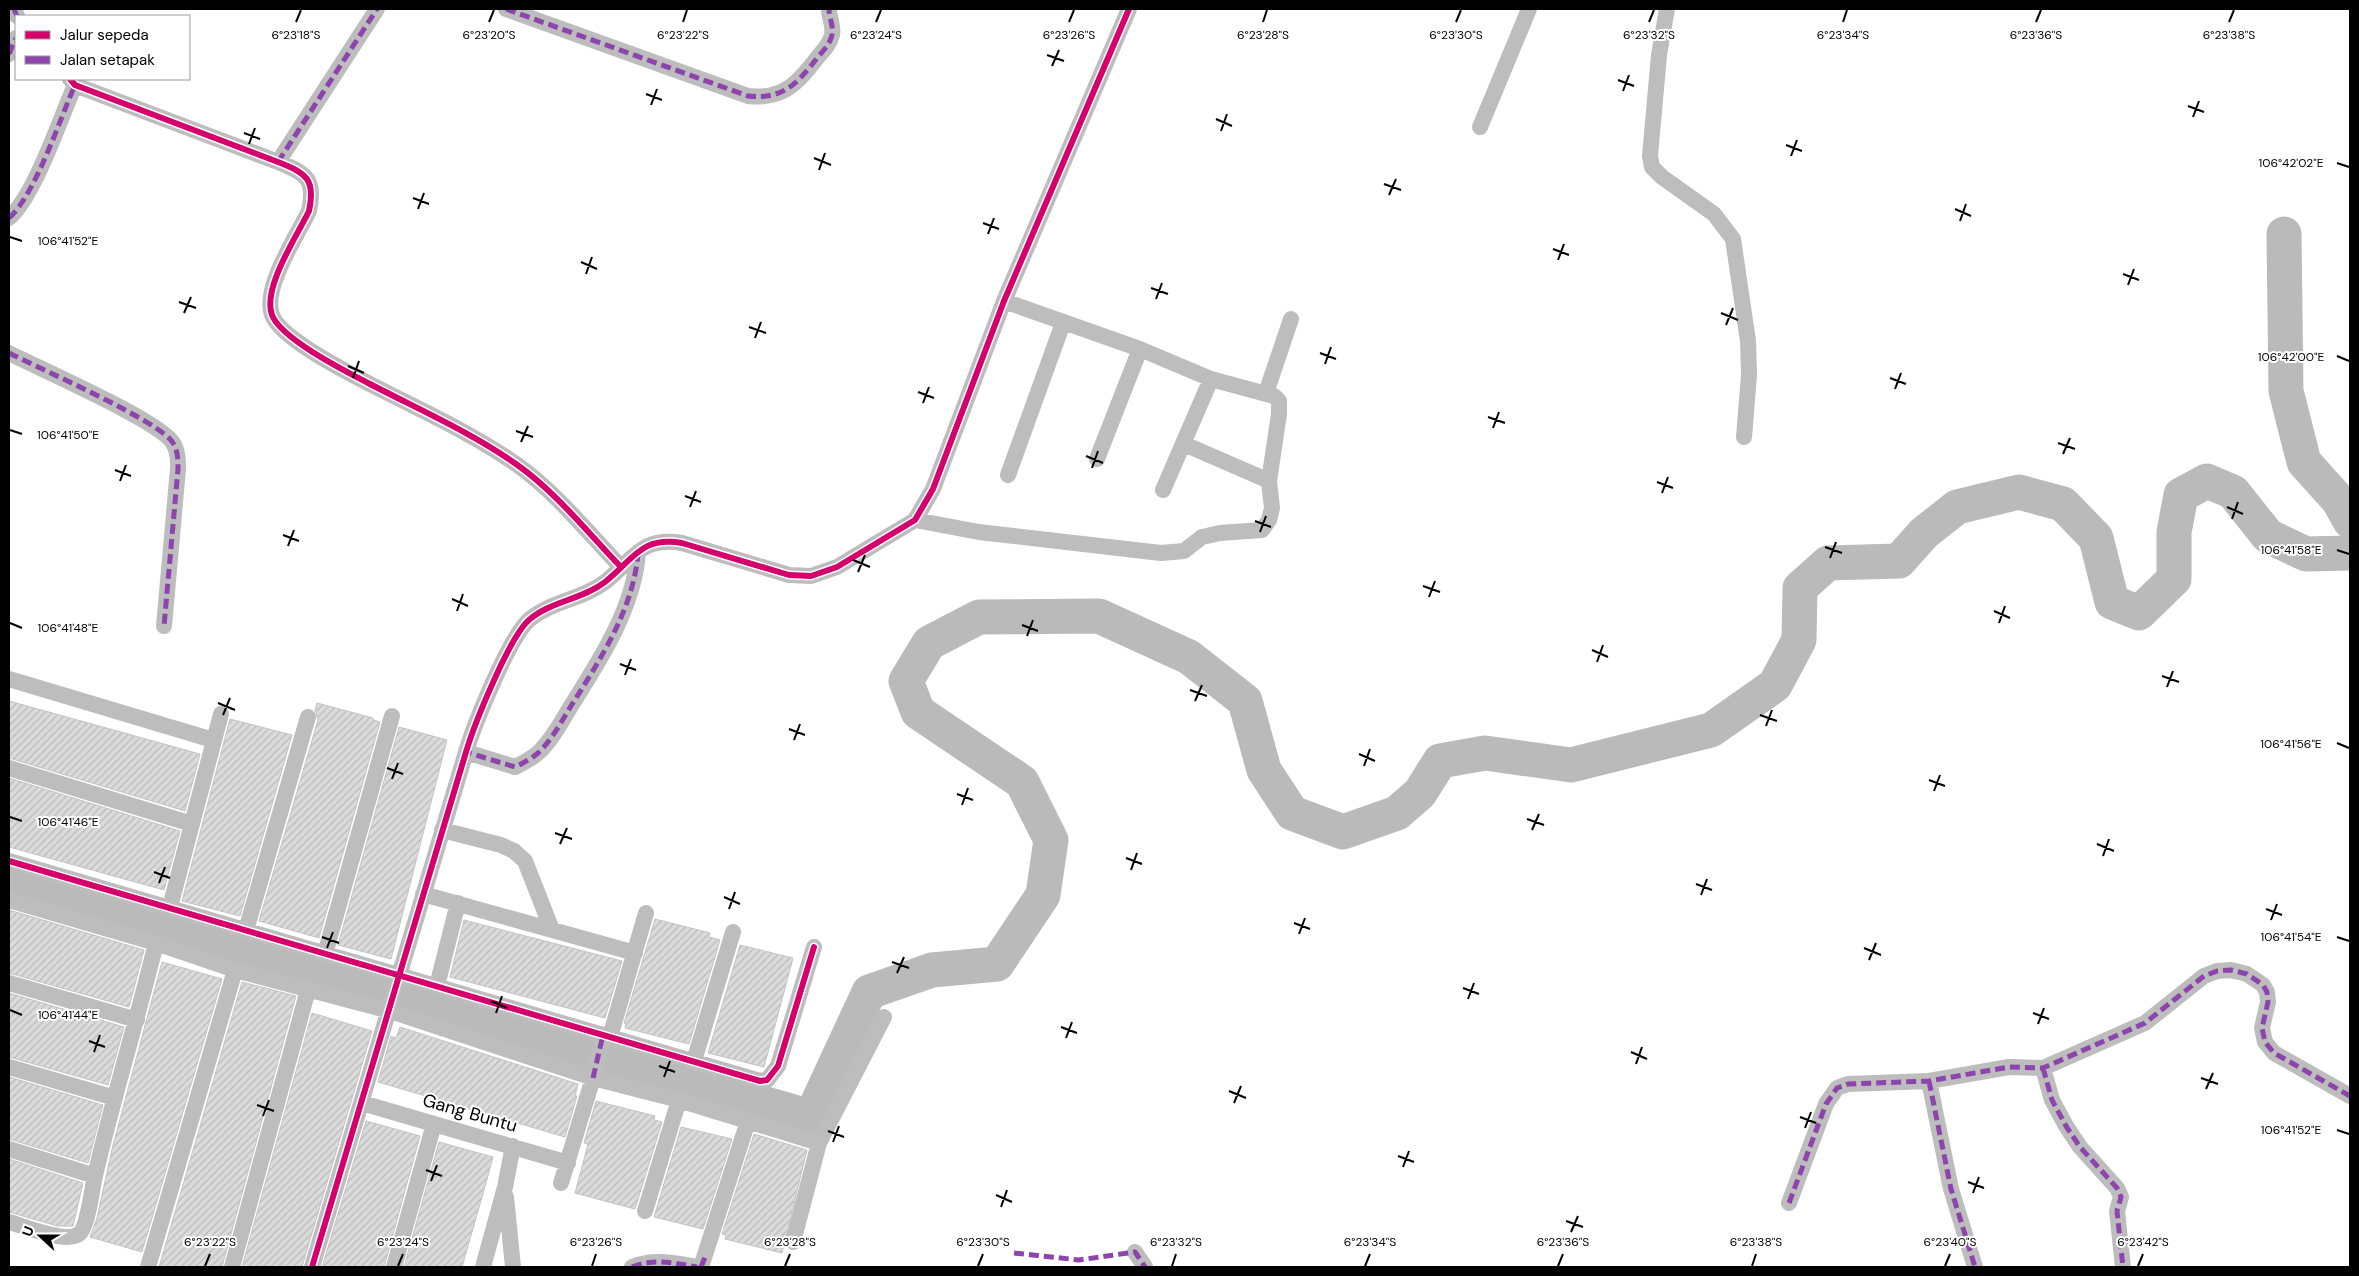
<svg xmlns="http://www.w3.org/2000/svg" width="2359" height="1276" font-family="'DM Sans',sans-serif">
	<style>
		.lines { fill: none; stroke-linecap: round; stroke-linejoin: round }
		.river { stroke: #bababa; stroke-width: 35 }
		.building { fill: url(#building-hatch); stroke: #c3c3c3 }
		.street { stroke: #bdbdbd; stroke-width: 16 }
		.quiet { stroke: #8e44ad; stroke-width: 5; stroke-dasharray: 10 5; stroke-linecap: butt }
		.cycleway-casing { stroke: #fff; stroke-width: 9 }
		.cycleway { stroke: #d6006c; stroke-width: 6 }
		.ticks { fill: none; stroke: #000; stroke-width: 2 }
		.labels { text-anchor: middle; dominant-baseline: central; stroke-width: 4; stroke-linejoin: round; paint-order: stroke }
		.street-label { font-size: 18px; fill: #000; stroke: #fff }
		.ticks-label { font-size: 12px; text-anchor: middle; fill: #000; stroke: #fff; stroke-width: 4; stroke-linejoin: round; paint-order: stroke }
	</style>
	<defs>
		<pattern id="building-hatch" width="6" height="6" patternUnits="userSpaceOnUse" patternTransform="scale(1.25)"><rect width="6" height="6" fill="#dbdbdb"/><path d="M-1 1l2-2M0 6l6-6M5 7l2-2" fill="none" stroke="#bababa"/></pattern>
	</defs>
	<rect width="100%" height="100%" fill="#fff"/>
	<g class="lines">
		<path class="river" d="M2284,234l2,157 18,71 35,39 11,20
			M9,884l802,233 58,-125 63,-22 65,-6 46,-69 8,-55 -29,-58 -104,-70 -12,-31 23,-38 50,-26 120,-1 90,41 56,44 19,69 28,43 51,19 54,-19 23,-20 20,-32 45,-8 86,12 140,-35 64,-45 24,-45 1,-52 28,-25 71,-2 25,-28 33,-26 62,-15 44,12 33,34 16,64 27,11 35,-34v-47l7,-37 26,-14 26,11 35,44 38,18 43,-1 1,-1"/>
	</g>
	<path class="building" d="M9,701l191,53 -15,57 -176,-53z
		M317,703l56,15v2l7,2 -61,216 -60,-17 59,-201 -3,-10z
		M230,719l62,16 -52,181 -58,-15z
		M399,727l48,13 -56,219 -53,-14z
		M9,778l171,53 -16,59 -155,-43z
		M9,910l135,40 -15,57 -120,-34z
		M655,919l55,14 -1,4 11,3 -31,104 -64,-16 1,-4 -2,-1z
		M464,920l158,41 -17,57 -155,-41z
		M740,945l53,13 -29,109 -56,-14z
		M162,962l60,17 -80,273 -52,-15 7,-19 15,-69z
		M242,982l54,14 -74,271h-63z
		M9,993l115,34 -16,58 -99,-28z
		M312,1013l60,18 -70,236h-60z
		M400,1027l178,57 -3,12h2l-12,41 -187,-55 13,-46 5,2z
		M9,1077l94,28 -15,58 -79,-24z
		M596,1101l59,15 -1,4 8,2 -27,87 -60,-16 13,-49 -4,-1z
		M366,1121l54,15 -36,131h-62z
		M681,1127l51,12 -29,90 -49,-12z
		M754,1134l53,16 -25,103 -57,-14 1,-4 -4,-1z
		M439,1142l54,15 -7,26 -24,84h-58z
		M9,1159l74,24 -10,43h-16l-48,-14z"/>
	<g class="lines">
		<path class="street" d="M14,9l3,7
			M506,9l242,87c35,4 50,-13 69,-38 6,-7 13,-14 15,-23 2,-9 -3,-17 -3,-26
			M1667,9l-8,46 -9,101 2,11 10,10 52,37 19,25 15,102 1,34 -5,62
			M9,54l7,-16
			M70,79l5,6 203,77c28,11 38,17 31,49 -12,25 -47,77 -37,104 9,24 75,57 98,69 48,25 102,49 146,80 40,28 72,69 105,103
			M1480,127l49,-118
			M278,162l99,-153
			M9,218c26,-23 51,-99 66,-133
			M9,353c29,15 151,68 164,90 5,8 5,17 5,26l-14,157
			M1266,393l25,-74
			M1184,444l85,37
			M1097,459l43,-110
			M1008,475l55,-152
			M1163,490l48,-111
			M915,520l64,12 182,21 23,-2 18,-14 18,-4 42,-3 7,-10 3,-12 -3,-27 10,-67v-13l-5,-5 -63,-17 -71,-30 -136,-48
			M9,679l204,61
			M466,752l49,15c8,-4 16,-8 23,-14 14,-13 23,-31 33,-47 29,-46 63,-98 67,-153
			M9,768l183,56
			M442,830l59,15 13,6 11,10 27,69
			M9,861l751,220 7,-1 11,-14 36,-119
			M423,894l212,59
			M9,900l147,43 79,27 155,41 203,67 86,22 140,43
			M170,907l51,-193
			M246,930l62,-213
			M325,954l67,-238
			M9,983l128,37
			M437,986l21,-83
			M610,1037l36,-124
			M694,1061l39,-129
			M9,1067l106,31
			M2043,1068l9,32 14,26 14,21 37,41 4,9 -4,14 6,56
			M1929,1081l22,108 24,78
			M362,1103l206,60
			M9,1149l86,27
			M561,1183l32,-105 10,-43
			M506,1197l7,70
			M1789,1203l37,-99 11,-16 11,-4 81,-3 80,-14 34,1 102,-45 59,-47 13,-5 14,-1 16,4 16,11 4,7 1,10 -6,26 3,14 9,11 76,43
			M645,1211l34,-111
			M9,1222c15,4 57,22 70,12 9,-7 13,-46 16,-58 18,-78 42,-155 61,-233
			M793,1242l26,-99 65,-126
			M1135,1252l10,15
			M148,1267l87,-297
			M232,1267l76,-277
			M312,1267l154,-515c8,-27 44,-117 64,-133 22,-18 53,-20 75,-37 29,-23 36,-46 77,-39l107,32 22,1 26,-9 78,-47 18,-31 71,-188 125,-292
			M394,1267l40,-143
			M483,1267l22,-80 8,-41
			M632,1267c21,-9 43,-4 65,0
			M701,1267l47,-146"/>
		<path class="quiet" d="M14,9l3,7
			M506,9l242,87c35,4 50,-13 69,-38 6,-7 13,-14 15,-23 2,-9 -3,-17 -3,-26
			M9,54l7,-16
			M278,162l99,-153
			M9,218c26,-23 51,-99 66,-133
			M9,353c29,15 151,68 164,90 5,8 5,17 5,26l-14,157
			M467,748l-1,4 49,15c8,-4 16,-8 23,-14 14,-13 23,-31 33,-47 29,-46 63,-98 67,-153
			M2043,1068l9,32 14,26 14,21 37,41 4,9 -4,14 6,56
			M593,1078l10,-43
			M1929,1081l22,108 24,78
			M1789,1203l37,-99 11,-16 11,-4 81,-3 80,-14 34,1 102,-45 59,-47 13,-5 14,-1 16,4 16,11 4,7 1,10 -6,26 3,14 9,11 76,43
			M1014,1253l65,7 56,-8 10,15
			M632,1267c21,-9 43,-4 65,0
			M701,1267l5,-12"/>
		<defs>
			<path id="cycleway" d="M70,79l5,6 203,77c28,11 38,17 31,49 -12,25 -47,77 -37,104 9,24 75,57 98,69 48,25 102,49 146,80 40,28 72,69 105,103
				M9,861l751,220 7,-1 11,-14 36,-119
				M312,1267l154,-515c8,-27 44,-117 64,-133 22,-18 53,-20 75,-37 29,-23 36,-46 77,-39l107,32 22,1 26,-9 78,-47 18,-31 71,-188 125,-292"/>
		</defs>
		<use href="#cycleway" class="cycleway-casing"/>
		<use href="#cycleway" class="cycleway"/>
	</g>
	<path class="ticks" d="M296,22l5,-12M489,22l5,-12M683,22l4,-12M876,22l5,-12M1069,22l5,-12M1263,22l4,-12M1456,22l5,-12M1649,22l5,-12M1843,22l4,-12M2036,22l5,-12M2229,22l5,-12M1047,55l17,6M1052,66l7,-16M1618,80l16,6M1623,91l6,-16M646,94l16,6M651,105l6,-16M2188,106l16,6M2193,117l6,-16M1216,119l16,7M1221,131l6,-17M244,133l16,6M249,144l6,-16M1786,145l16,6M1791,156l6,-16M814,158l17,7M2337,163l12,4M819,170l6,-17M1384,184l17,6M1389,195l7,-16M413,198l16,6M418,209l6,-16M1955,209l16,7M1960,221l6,-17M983,223l16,6M988,234l6,-16M10,237l12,4M1553,249l16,6M1558,260l6,-16M581,262l16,7M586,274l6,-17M2123,274l16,6M2128,285l6,-16M1151,288l17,6M1156,299l6,-16M179,302l17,6M184,313l7,-16M1721,313l17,7M1726,325l7,-17M749,327l17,6M755,338l6,-16M1320,353l16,6M2337,356l12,5M1325,364l6,-17M348,366l16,7M353,378l6,-17M1890,378l16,6M1895,389l6,-16M918,392l16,6M923,403l6,-16M1488,417l17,6M1493,428l6,-16M10,430l12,4M516,431l17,6M521,442l7,-16M2058,443l17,6M2063,454l7,-16M1086,456l17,7M1092,468l6,-17M115,470l16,6M120,481l6,-16M1657,482l16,6M1662,493l6,-16M685,496l16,6M690,507l6,-16M2227,507l16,7M2232,519l6,-17M1255,521l16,6M1260,532l6,-16M283,535l16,6M288,546l6,-16M1825,547l17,6M2337,550l12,4M1830,558l6,-16M853,560l17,7M858,572l7,-17M1423,586l17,6M1429,597l6,-16M452,599l16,7M457,611l6,-17M1994,611l16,7M10,623l12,5M1999,623l6,-17M1022,625l16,6M1027,636l6,-16M1592,650l16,7M1597,662l6,-17M620,664l16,6M625,675l6,-16M2162,676l17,6M2167,687l6,-16M1190,690l17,6M1195,701l7,-16M218,703l17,7M223,715l7,-17M1760,715l17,6M1766,726l6,-16M789,729l16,6M794,740l6,-16M2337,743l12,5M1359,754l16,7M1364,766l6,-17M387,768l16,6M392,779l6,-16M1929,780l16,6M1934,791l6,-16M957,794l16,6M962,805l6,-17M10,817l12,4M1527,819l17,6M1532,830l7,-16M555,833l17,6M560,844l7,-16M2097,844l17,7M2103,856l6,-17M1126,858l16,6M1131,870l6,-17M154,872l16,6M159,883l6,-16M1696,884l16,6M1701,895l6,-16M724,897l16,7M729,909l6,-17M2266,909l16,6M2271,920l6,-16M1294,923l16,6M1299,934l6,-16M322,937l17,6M2337,937l12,4M327,948l6,-16M1864,948l17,7M1869,960l7,-17M892,962l17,6M897,973l7,-16M1463,988l16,6M1468,999l6,-16M491,1001l16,7M10,1010l12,5M496,1013l6,-17M2033,1013l16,6M2038,1024l6,-16M1061,1027l16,6M1066,1038l6,-16M89,1041l16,6M94,1052l6,-17M1631,1052l16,7M1636,1064l6,-17M659,1066l16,6M664,1077l6,-16M2201,1078l17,6M2206,1089l7,-16M1229,1091l17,7M1234,1103l7,-17M257,1105l17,6M263,1116l6,-16M1800,1117l16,6M1805,1128l6,-16M2337,1130l12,4M828,1131l16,6M833,1142l6,-16M1398,1156l16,6M1403,1167l6,-16M426,1170l16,6M431,1181l6,-16M1968,1182l16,6M1973,1193l6,-16M996,1195l16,7M1001,1207l6,-17M1566,1221l17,6M1571,1232l7,-16M205,1266l5,-12M398,1266l5,-12M592,1266l4,-12M785,1266l5,-12M978,1266l5,-12M1172,1266l4,-12M1365,1266l5,-12M1558,1266l5,-12M1752,1266l4,-12M1945,1266l5,-12M2138,1266l5,-12"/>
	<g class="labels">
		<g class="street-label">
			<text transform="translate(470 1113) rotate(16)">Gang Buntu</text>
		</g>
	</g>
	<g class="ticks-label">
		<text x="489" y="39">6°23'20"S</text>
		<text x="683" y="39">6°23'22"S</text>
		<text x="876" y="39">6°23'24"S</text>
		<text x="1069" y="39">6°23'26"S</text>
		<text x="1263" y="39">6°23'28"S</text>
		<text x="1649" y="39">6°23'32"S</text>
		<text x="1843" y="39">6°23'34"S</text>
		<text x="2036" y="39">6°23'36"S</text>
		<text x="2229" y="39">6°23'38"S</text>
		<text x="296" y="39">6°23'18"S</text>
		<text x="1456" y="39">6°23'30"S</text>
		<text x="2291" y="167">106°42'02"E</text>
		<text x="68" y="245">106°41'52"E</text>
		<text x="2291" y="361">106°42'00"E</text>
		<text x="68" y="439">106°41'50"E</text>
		<text x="2291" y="554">106°41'58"E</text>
		<text x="68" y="632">106°41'48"E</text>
		<text x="2291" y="748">106°41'56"E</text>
		<text x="68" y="826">106°41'46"E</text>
		<text x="2291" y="941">106°41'54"E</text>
		<text x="68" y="1019">106°41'44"E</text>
		<text x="2291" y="1134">106°41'52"E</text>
		<text x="210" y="1246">6°23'22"S</text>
		<text x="403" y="1246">6°23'24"S</text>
		<text x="596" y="1246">6°23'26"S</text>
		<text x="790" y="1246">6°23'28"S</text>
		<text x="983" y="1246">6°23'30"S</text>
		<text x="1176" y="1246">6°23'32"S</text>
		<text x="1370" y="1246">6°23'34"S</text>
		<text x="1563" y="1246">6°23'36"S</text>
		<text x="1756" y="1246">6°23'38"S</text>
		<text x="1950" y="1246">6°23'40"S</text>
		<text x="2143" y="1246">6°23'42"S</text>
	</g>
	<rect width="2359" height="1276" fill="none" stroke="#000000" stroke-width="20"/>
	<rect x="15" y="15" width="175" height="65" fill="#ffffff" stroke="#999999"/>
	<rect x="25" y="31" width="25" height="8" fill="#d6006c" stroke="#999999"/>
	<text x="60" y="40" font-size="15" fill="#000000">Jalur sepeda</text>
	<rect x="25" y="56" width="25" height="8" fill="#8e44ad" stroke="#999999"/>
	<text x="60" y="65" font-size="15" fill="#000000">Jalan setapak</text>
	<g transform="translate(40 1236) rotate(291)" stroke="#ffffff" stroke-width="4" paint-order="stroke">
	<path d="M0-4L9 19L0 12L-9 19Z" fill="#000000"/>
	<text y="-8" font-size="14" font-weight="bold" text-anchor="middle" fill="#000000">U</text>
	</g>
</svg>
